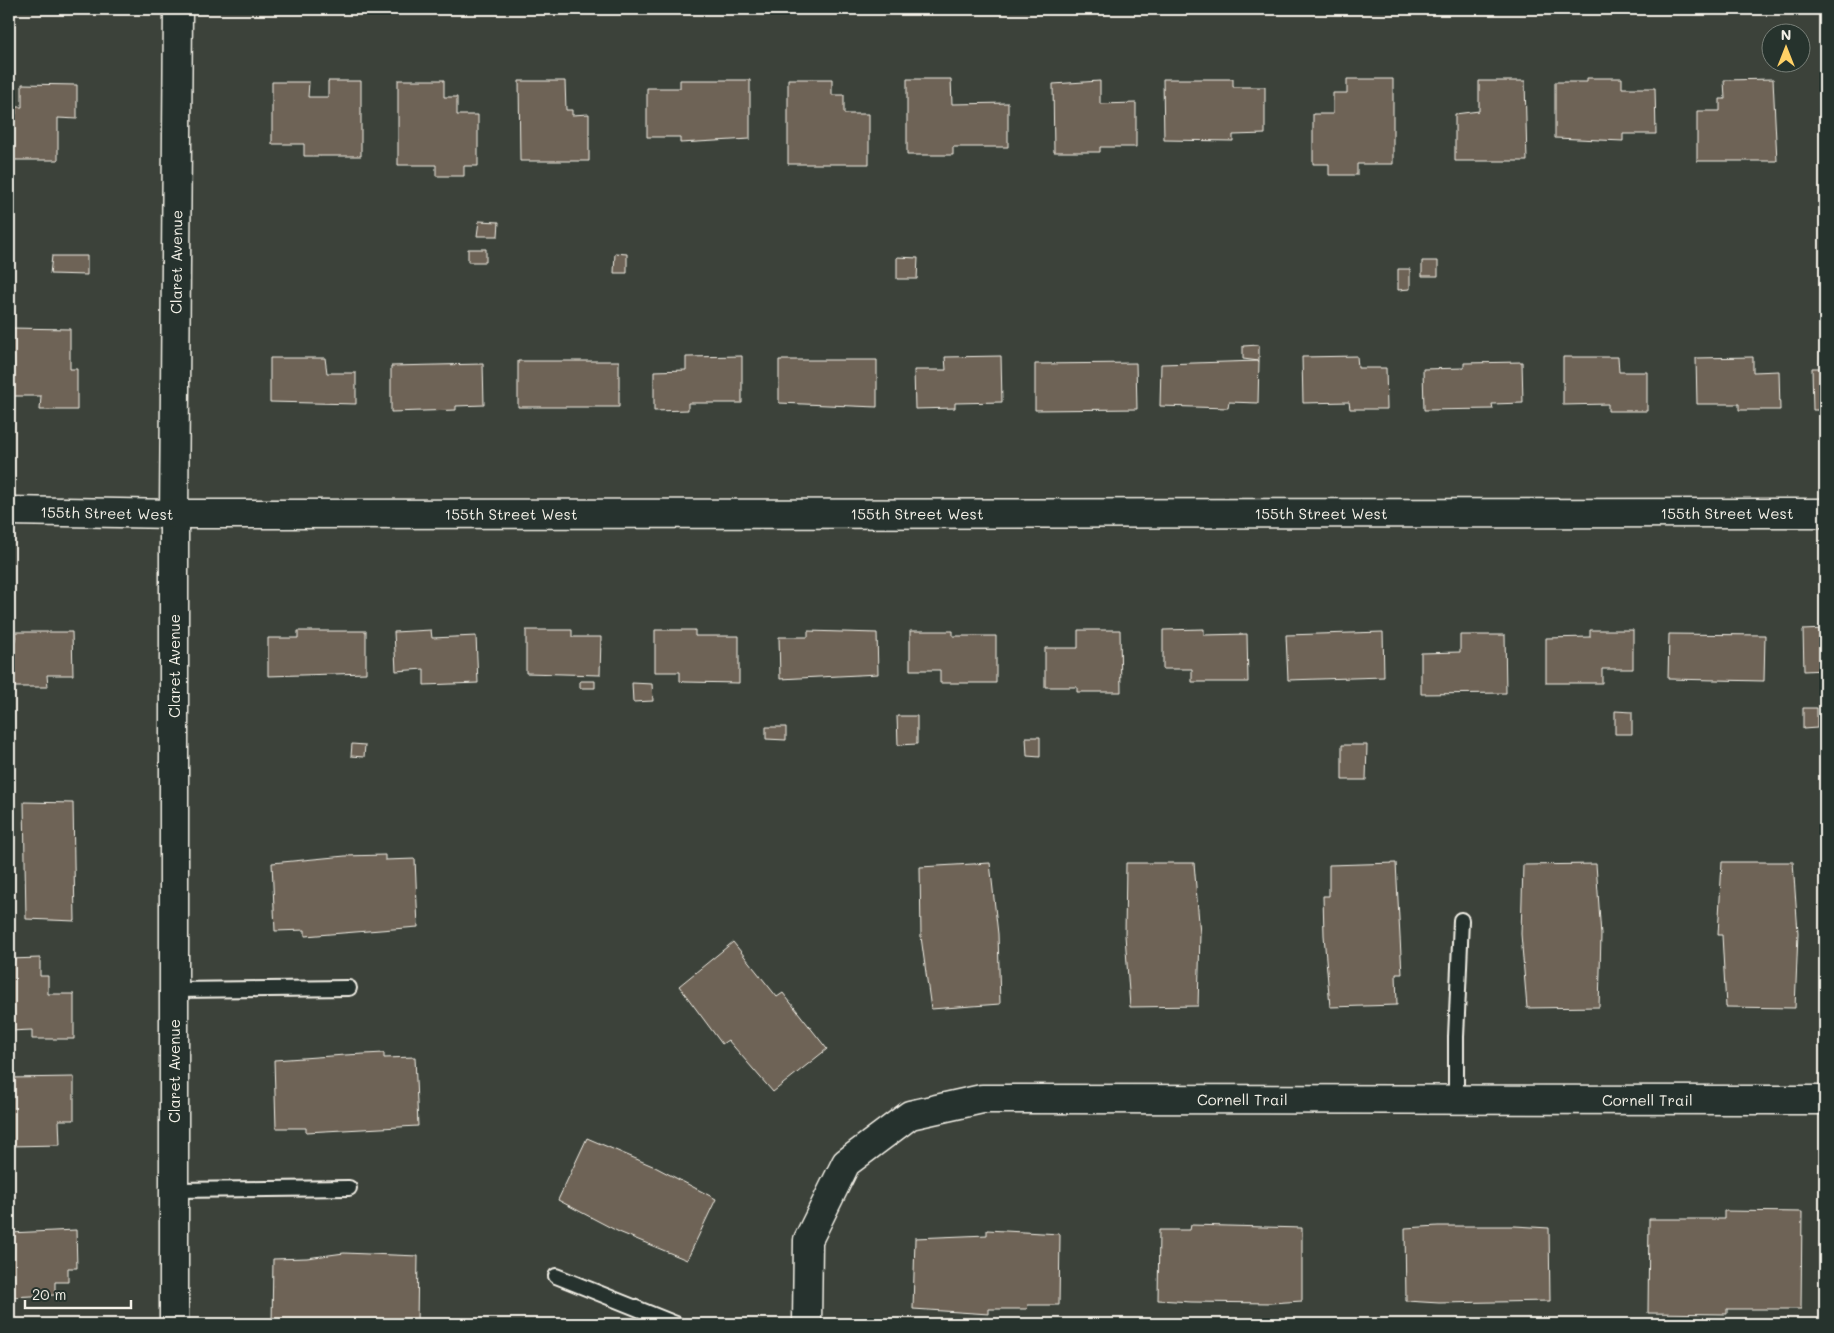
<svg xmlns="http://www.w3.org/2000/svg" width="1834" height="1333" font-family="Mali,sans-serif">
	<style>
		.building { fill: #6e6457; stroke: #f4f1e8 }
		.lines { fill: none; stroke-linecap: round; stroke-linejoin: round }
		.lane-casing { stroke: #f4f1e8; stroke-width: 18 }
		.street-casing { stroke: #f4f1e8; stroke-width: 31 }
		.secondary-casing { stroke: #f4f1e8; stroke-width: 31 }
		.lane { stroke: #26332d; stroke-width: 14 }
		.street { stroke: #26332d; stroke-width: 28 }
		.secondary { stroke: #26332d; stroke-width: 28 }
		.labels { text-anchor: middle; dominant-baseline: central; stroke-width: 4; stroke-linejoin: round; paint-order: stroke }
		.street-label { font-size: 15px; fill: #f4f1e8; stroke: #26332d }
	</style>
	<rect width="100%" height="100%" fill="#3c423a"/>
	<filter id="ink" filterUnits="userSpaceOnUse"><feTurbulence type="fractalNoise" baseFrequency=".02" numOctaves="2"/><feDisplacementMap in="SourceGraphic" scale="10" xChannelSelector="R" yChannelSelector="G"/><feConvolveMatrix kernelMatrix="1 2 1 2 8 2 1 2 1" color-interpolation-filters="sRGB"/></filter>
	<g filter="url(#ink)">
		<path class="building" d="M1587,78h35v10h33l1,46h-33v7l-68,-3v-56h32z
			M788,79h44v16h12v19h25v50h-81z
			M907,79h44l1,25 56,-1v44h-55v8h-46z
			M1163,79h70v8h32v47l-32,1v6l-69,-1z
			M1347,79h46v85h-36v11h-28v-11h-16v-50h20v-21h14z
			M1773,79l4,82h-80v-50h23v-12h5l-1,-19z
			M398,80h46v17h13v18h21v51h-14v10h-28v-11h-38z
			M680,80h70v59l-70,4v-6h-33v-49h33z
			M328,81h33v75h-57v-12h-32v-62h37l-1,15h20z
			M519,81h46l1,29h6v5l17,-1v47h-69z
			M1100,81v23l36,-1v44h-36v5h-46l-1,-68z
			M1479,81h46l2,80h-72v-47l24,-3z
			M22,84l55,1v34l-19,-1v42h-49v-46h7v-7h6z
			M479,221l20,1 -1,14h-21z
			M468,249h18v13h-18z
			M615,253l12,1v19h-13z
			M52,256h35v19l-37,-1z
			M897,257l21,1 -1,21h-20z
			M1422,261h16v15h-16z
			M1398,269h12v20l-12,1z
			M10,328l60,1v40h7v41h-37l1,-14h-31z
			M1259,345v16l-16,-2v-13z
			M742,356v47h-54v7l-34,1v-40l32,-1v-13z
			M1001,356l1,46 -47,1v5l-40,1 -1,-39h32l-1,-13z
			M1357,356l1,12h28l1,41h-37l-1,-7 -46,1 -1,-46z
			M1563,357h55l1,15h28v39h-39v-7l-45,1z
			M1753,357v15l26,-1 1,39h-41v-6h-42l-1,-46z
			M270,358h55l2,15h29v31l-86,-2z
			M779,360h98v47l-98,-4z
			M518,361h101v46h-101z
			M1259,361l-1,42 -29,-1 -1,6 -68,-2 1,-42z
			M1522,362l1,41 -31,1 1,5 -69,1 -1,-41 41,-1v-5z
			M1136,363l1,46 -102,1v-46z
			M483,364l1,41 -28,1v4l-65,2v-46z
			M1812,368h13v42h-12z
			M1204,629v6l43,-1 1,48h-56v-13h-29v-39z
			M1825,629v41l-21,1 -1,-41z
			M431,630l1,8 44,-2 2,47 -54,2v-16l-28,2 -2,-39z
			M526,630h46v7h29l-1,38 -74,-2z
			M655,630h40v6h44v47l-54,-1 -5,-1v-9h-25z
			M1078,630h42l1,62h-44v-5h-32v-39h33z
			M1590,630h43v39h-31v14h-56v-45l44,-1z
			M298,631h68v42l-98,3v-38h30z
			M808,631l69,2 1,41 -98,5 -1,-42h29z
			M910,631h43v5h43v47h-56v-13h-30z
			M15,632h57l1,43h-26l1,12h-39v-47h7z
			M1383,632l1,45 -96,3 -2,-45z
			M1669,634l96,1 -1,46 -96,-2z
			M1460,635h45l1,58 -85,1v-41l39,-1z
			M580,681h15v7h-15z
			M632,683l20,1 1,17 -20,1z
			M1803,708h14v20l-14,1z
			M1615,711l17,1v22h-17z
			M897,716h20v28l-19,1z
			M766,727h20v13l-20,-1z
			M1026,737h14v20l-13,-1z
			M352,744l13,1 -1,12 -13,-1z
			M1342,745h25l-1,35h-24z
			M24,802l49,1 2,118 -49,-2z
			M385,855v5l30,-1 3,68 -113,9v-6l-30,1 -3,-68 73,-7z
			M1722,862h71l5,71 -3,75 -69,-1 -4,-72h-4z
			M990,863l8,71 2,70 -69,5 -10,-72 -1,-70z
			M1126,863h68l6,71 -2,72 -68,1 -5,-72z
			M1396,863l6,111h-6l1,31 -67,2 -6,-72 -1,-39h6v-31z
			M1596,864l5,71 -2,72 -72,1 -6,-74 2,-69z
			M733,942l44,55 6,-4 44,56 -54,43 -45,-52 -6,4 -43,-58z
			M40,958v18h8v18h26v45h-42v-9l-23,1v-72z
			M384,1053v5l31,-1 3,69 -112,6v-4h-30l-2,-68 71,-5z
			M74,1077v43h-15l1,25 -51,1v-68z
			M587,1138l68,29 61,32 -29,61 -68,-28 -61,-32z
			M1724,1211l78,1 -1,97h-74v5l-79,-1 1,-94h75z
			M1191,1225l111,3v73l-31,2 -80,-1 -33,-2 1,-70h31z
			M1438,1226h77l34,2 1,73 -111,2 -33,-2 -1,-73z
			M76,1230l1,38h-9v14h-13v13l-46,2v-64z
			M987,1230l73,4 -1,71h-31l-1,4h-38v5l-76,-5 2,-71 72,-3z
			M344,1253l74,3 -1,68h-145l1,-65 34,-1z"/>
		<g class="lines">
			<defs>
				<path id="lane" d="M174,990l175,-2
					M1456,1099v-62l5,-117
					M174,1190l175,-2
					M556,1276l120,48"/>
				<g id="street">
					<path id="s1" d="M174,1324v-810l4,-505"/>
					<path id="s2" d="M807,1324l1,-84 38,-77 64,-48 72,-16 843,1"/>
				</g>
				<g id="secondary">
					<path id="s3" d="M9,511l165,3 1651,-1"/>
				</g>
			</defs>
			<use href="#lane" class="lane-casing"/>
			<use href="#street" class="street-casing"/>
			<use href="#secondary" class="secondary-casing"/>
			<use href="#lane" class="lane"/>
			<use href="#street" class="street"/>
			<use href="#secondary" class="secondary"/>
		</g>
	</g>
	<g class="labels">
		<g class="street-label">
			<text stroke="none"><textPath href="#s1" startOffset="1062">Claret Avenue</textPath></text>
			<text stroke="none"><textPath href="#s3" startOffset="98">155th Street West</textPath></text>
			<text stroke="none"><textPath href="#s3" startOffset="1718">155th Street West</textPath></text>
			<text stroke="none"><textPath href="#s3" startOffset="502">155th Street West</textPath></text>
			<text stroke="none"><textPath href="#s3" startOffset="908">155th Street West</textPath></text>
			<text stroke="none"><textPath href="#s3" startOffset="1312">155th Street West</textPath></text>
			<text transform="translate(174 666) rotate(-90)">Claret Avenue</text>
			<text transform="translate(174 1071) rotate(-90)">Claret Avenue</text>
			<text stroke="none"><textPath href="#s2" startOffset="584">Cornell Trail</textPath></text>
			<text stroke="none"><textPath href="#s2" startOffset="989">Cornell Trail</textPath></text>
		</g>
	</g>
	<rect width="1834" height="1333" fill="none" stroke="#26332d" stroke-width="30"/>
	<rect x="15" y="15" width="1804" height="1303" fill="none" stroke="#f4f1e8" stroke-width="2" filter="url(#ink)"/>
	<g transform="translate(1786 48)"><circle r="24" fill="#26332d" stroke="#787f78"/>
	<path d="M0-4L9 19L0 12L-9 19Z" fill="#ffd166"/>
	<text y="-8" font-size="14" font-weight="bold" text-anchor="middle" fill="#f4f1e8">N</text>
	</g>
	<path d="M25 1300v8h106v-8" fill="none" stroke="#f4f1e8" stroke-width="2.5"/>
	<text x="32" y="1300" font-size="15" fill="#f4f1e8" stroke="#26332d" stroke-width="4" paint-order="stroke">20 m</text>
</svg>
